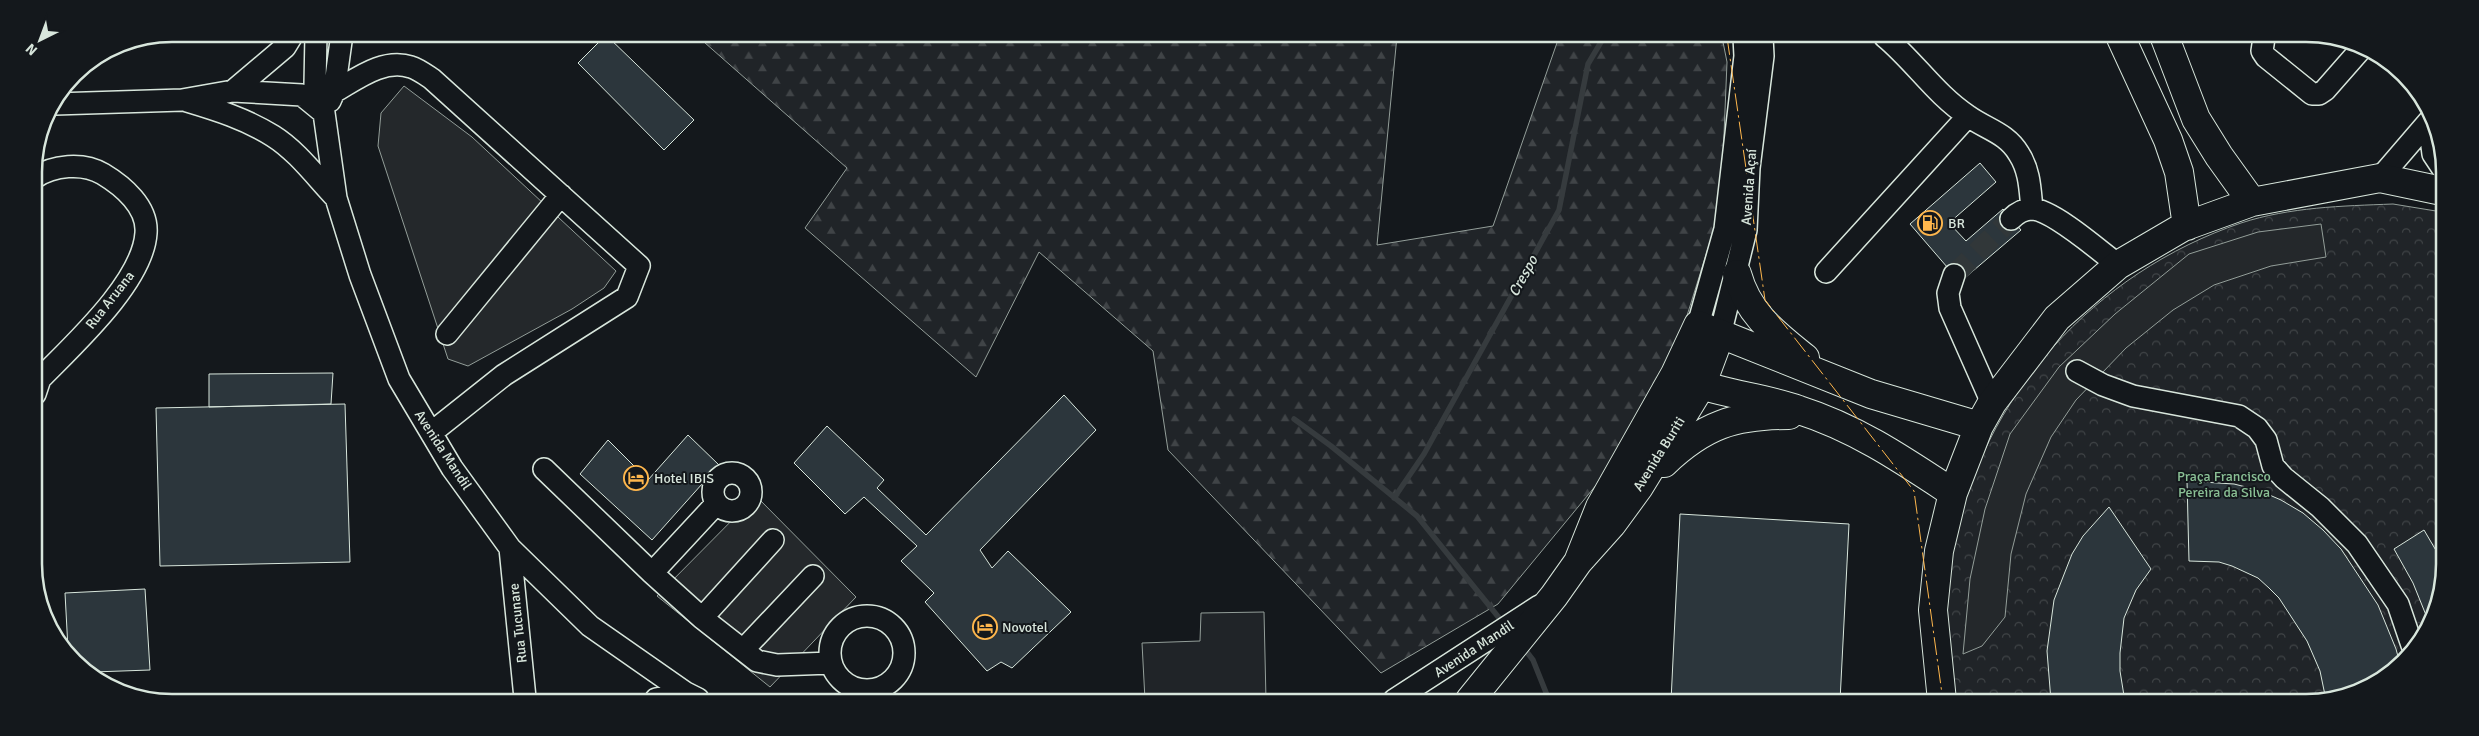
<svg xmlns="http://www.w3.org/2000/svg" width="2479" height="736" font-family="Signika,sans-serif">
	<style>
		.green { fill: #202428; stroke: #939e99 }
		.forest { fill: url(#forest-firs); stroke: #939e99 }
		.park { fill: url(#park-crowns); stroke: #939e99 }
		.parking { fill: #24282b; stroke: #939e99 }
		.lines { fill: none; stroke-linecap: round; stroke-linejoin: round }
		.stream { stroke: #363b3e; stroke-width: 5.5 }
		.building { fill: #2c363c; stroke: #d8e6dc }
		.minor-tunnel { stroke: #313739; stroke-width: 21; stroke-dasharray: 21 11; stroke-linecap: butt }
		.minor-casing { stroke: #d8e6dc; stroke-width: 24 }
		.major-casing { stroke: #d8e6dc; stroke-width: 30 }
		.minor { stroke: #14181c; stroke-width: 21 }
		.major { stroke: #14181c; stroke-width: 28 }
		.power { stroke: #ffb74d; stroke-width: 1; stroke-dasharray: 18 4 2.5 4; stroke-linecap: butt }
		.labels { text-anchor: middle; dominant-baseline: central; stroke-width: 4; stroke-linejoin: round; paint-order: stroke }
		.street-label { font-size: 14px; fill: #d8e6dc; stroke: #14181c }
		.poi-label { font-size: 14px; fill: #d8e6dc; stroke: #14181c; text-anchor: start }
		.park-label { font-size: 14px; fill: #8ac095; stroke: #14181c }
		.water-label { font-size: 15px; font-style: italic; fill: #d8e6dc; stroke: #14181c }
		.rim { fill: none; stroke: #d8e6dc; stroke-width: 2.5 }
	</style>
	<defs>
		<pattern id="forest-firs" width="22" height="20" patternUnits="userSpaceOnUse" patternTransform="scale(1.25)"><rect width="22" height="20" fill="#202428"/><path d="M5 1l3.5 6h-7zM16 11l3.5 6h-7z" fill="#404447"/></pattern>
		<pattern id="park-crowns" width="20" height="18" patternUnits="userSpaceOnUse" patternTransform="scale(1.25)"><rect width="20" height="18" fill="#202428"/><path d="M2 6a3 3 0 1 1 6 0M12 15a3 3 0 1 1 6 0" fill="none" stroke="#404447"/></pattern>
	</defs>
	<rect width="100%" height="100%" fill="#14181c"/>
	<path class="green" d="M1264,612l2,88h-121l-3,-57 58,-2 1,-28z"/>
	<path class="forest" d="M696,35l701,1 -20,209 116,-19 66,-189h163l5,25 -6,145 -41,131 -83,146 -99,120 -117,69 -213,-223 -15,-99 -114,-99 -63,125 -171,-149 42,-60z"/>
	<path class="park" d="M2393,204l49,8 -1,387 -43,69 -39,24 -44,10 -363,-1c-4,-51 -9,-101 1,-152 28,-153 143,-277 288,-326 49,-16 101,-17 152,-19z"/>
	<path class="parking" d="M404,86l68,51 144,134 -12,17 -32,21 -104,57 -20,-7 -70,-213 3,-33z
		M2321,224l5,33 -55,9 -57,19 -41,25 -47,38 -50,52 -25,37 -25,57 -15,60 -6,63 -23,29 -19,8 7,-75 15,-70 25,-75 49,-67 56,-53 74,-60 69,-22z
		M756,496l100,101 -86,90 -113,-91z"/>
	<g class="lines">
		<path class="stream" d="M1294,419l37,27 86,70 87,108
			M1394,498l30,-44 135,-244 29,-146 16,-27
			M1523,647l10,13 16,40"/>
	</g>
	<path class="building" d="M606,35l88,85 -30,30 -86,-87z
		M1980,163l16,19 -47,41 17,18 37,-32 18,21 -61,52 -50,-58z
		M333,373l-2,31 -122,3v-33z
		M1064,395l32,35 -116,120 12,18 16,-17 63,61 -59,56 -11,-6 -14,9 -62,-69 9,-9 -33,-32 16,-15 -53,-49 -19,17 -51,-51 33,-37 57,54 -7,8 49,47z
		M345,404l5,158 -190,4 -4,-158z
		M688,435l31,30 -67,75 -72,-66 28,-34 40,40z
		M2187,481l47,3 24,6 23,10 22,13 20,17 18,19 37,56 18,44 4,15 -2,4 -39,24 -33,8 -6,-29 -13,-30 -28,-43 -10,-10 -11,-10 -26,-12 -13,-4 -30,-1z
		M2109,507l42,62 -15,21 -12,28 -4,35v18l5,31 -74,-1 -4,-50 7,-51 18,-46 11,-18z
		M1680,514l169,10 -9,177h-169z
		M2424,530l17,29v40l-13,21 -15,-37 -19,-34z
		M145,589l5,81 -57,2 -19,-11 -6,-12 -3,-56z"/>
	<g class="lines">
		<path class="minor-tunnel" d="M1954,275l57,-56"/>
		<defs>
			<path id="minor" d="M316,34l-1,51 9,28 12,85 24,77 39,104 53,89 58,80 80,78 96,67 12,6
				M1885,37c29,24 51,58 83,79 18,13 39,17 51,38 11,17 11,36 13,55
				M2264,38l-2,13 4,6 46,37h7l6,-4 36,-41
				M233,91l52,-44 8,-13
				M334,92c23,-13 49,-34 77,-25 7,2 15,8 21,12l207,187 -12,31 -123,78 -73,58
				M187,101c30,9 59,18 86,35 24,15 43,41 63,62
				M330,101l4,-9 8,-58
				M55,104l127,-4 51,-9 69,4 22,18
				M2429,122l4,32 10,15
				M34,178c19,-13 49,-16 69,-4 20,12 45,33 43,59 -3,49 -73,112 -106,146l-5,15
				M2380,178l49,-57
				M2011,219c5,-5 13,-10 21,-10 21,1 68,42 86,56
				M1826,272l142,-156
				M1954,275l-6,18 2,15 42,95
				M1698,325l27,-96 20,-173 -1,-19
				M447,334l114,-139
				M1720,335l26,-105 3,-62 14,-112 -1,-19
				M2077,371l26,14 30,11 106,20 18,12 9,12 7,26 11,12 36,29 37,37 41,60 14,41
				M544,469l108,104
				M713 492a19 19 0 1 1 38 0a19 19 0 1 1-38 0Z
				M716,504l-64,69 50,45 55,43 20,4 54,-2
				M510,548l15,150
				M830 653a37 37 0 1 1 74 0a37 37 0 1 1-74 0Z
				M702,618l71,-78
				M743,650l70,-74
				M656,699l30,-6
				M1394,700l145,-94"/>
			<path id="major" d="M2121,38l47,102 11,32 8,54
				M2165,38l31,81 23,37 33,46
				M1737,274c11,40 37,59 68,84
				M1685,379c34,15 78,18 114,31 57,18 104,50 154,83
				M1664,463c40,-38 70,-48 125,-48
				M1578,562l22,-55 75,-133 23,-49 173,69 108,32
				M1470,700l84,-104 24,-34 34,-38 27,-37 62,-101 19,-51
				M1942,701l-9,-91 6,-59 14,-58 26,-67 13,-23 65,-85 61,-53 65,-38 69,-25 128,-24 62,13"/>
		</defs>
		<use href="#minor" class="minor-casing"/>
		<use href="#major" class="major-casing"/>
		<use href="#minor" class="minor"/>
		<use href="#major" class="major"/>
		<path class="power" d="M1727,37l38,263 149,191 29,210"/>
	</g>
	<defs>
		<symbol id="fuel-ring" viewBox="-11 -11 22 22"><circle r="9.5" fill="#14181c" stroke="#ffb74d" stroke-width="1.5"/><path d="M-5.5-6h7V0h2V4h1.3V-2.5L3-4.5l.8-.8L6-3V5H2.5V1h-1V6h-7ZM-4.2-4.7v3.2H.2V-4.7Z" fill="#ffb74d"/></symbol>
		<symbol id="hotel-ring" viewBox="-11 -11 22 22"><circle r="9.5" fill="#14181c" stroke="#ffb74d" stroke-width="1.5"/><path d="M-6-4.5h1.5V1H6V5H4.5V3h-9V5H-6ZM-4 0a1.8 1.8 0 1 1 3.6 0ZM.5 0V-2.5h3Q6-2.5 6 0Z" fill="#ffb74d"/></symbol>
	</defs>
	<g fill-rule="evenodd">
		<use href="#fuel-ring" x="1916" y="209" width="28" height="28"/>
		<use href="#hotel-ring" x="622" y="464" width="28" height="28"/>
		<use href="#hotel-ring" x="971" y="613" width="28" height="28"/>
	</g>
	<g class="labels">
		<g class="street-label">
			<text transform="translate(1749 187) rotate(-86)">Avenida Açaí</text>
			<text transform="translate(110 300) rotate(-52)">Rua Aruana</text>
			<text transform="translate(443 450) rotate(57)">Avenida Mandil</text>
			<text transform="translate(1659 454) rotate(-58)">Avenida Buriti</text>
			<text transform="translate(518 623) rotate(-96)">Rua Tucunare</text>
			<text transform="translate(1474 649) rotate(-33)">Avenida Mandil</text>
		</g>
		<g class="poi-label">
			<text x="1948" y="223">BR</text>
			<text x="654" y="478">Hotel IBIS</text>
			<text x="1002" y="627">Novotel</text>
		</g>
		<g class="park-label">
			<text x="2224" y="476">Praça Francisco<tspan x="2224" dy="16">Pereira da Silva</tspan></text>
		</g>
		<g class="water-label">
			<text transform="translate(1523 276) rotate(-61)">Crespo</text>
		</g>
	</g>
	<path d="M0 0H2479V736H0ZM172 42H2306A130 130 0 0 1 2436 172V564A130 130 0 0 1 2306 694H172A130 130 0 0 1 42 564V172A130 130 0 0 1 172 42Z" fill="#14181c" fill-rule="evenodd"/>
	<path class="rim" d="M172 42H2306A130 130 0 0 1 2436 172V564A130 130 0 0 1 2306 694H172A130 130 0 0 1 42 564V172A130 130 0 0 1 172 42Z"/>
	<g transform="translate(40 40) rotate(222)" stroke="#14181c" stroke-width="4" paint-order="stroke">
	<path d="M0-4L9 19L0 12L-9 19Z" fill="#d8e6dc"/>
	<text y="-8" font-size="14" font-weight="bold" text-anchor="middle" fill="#d8e6dc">N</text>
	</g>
</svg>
